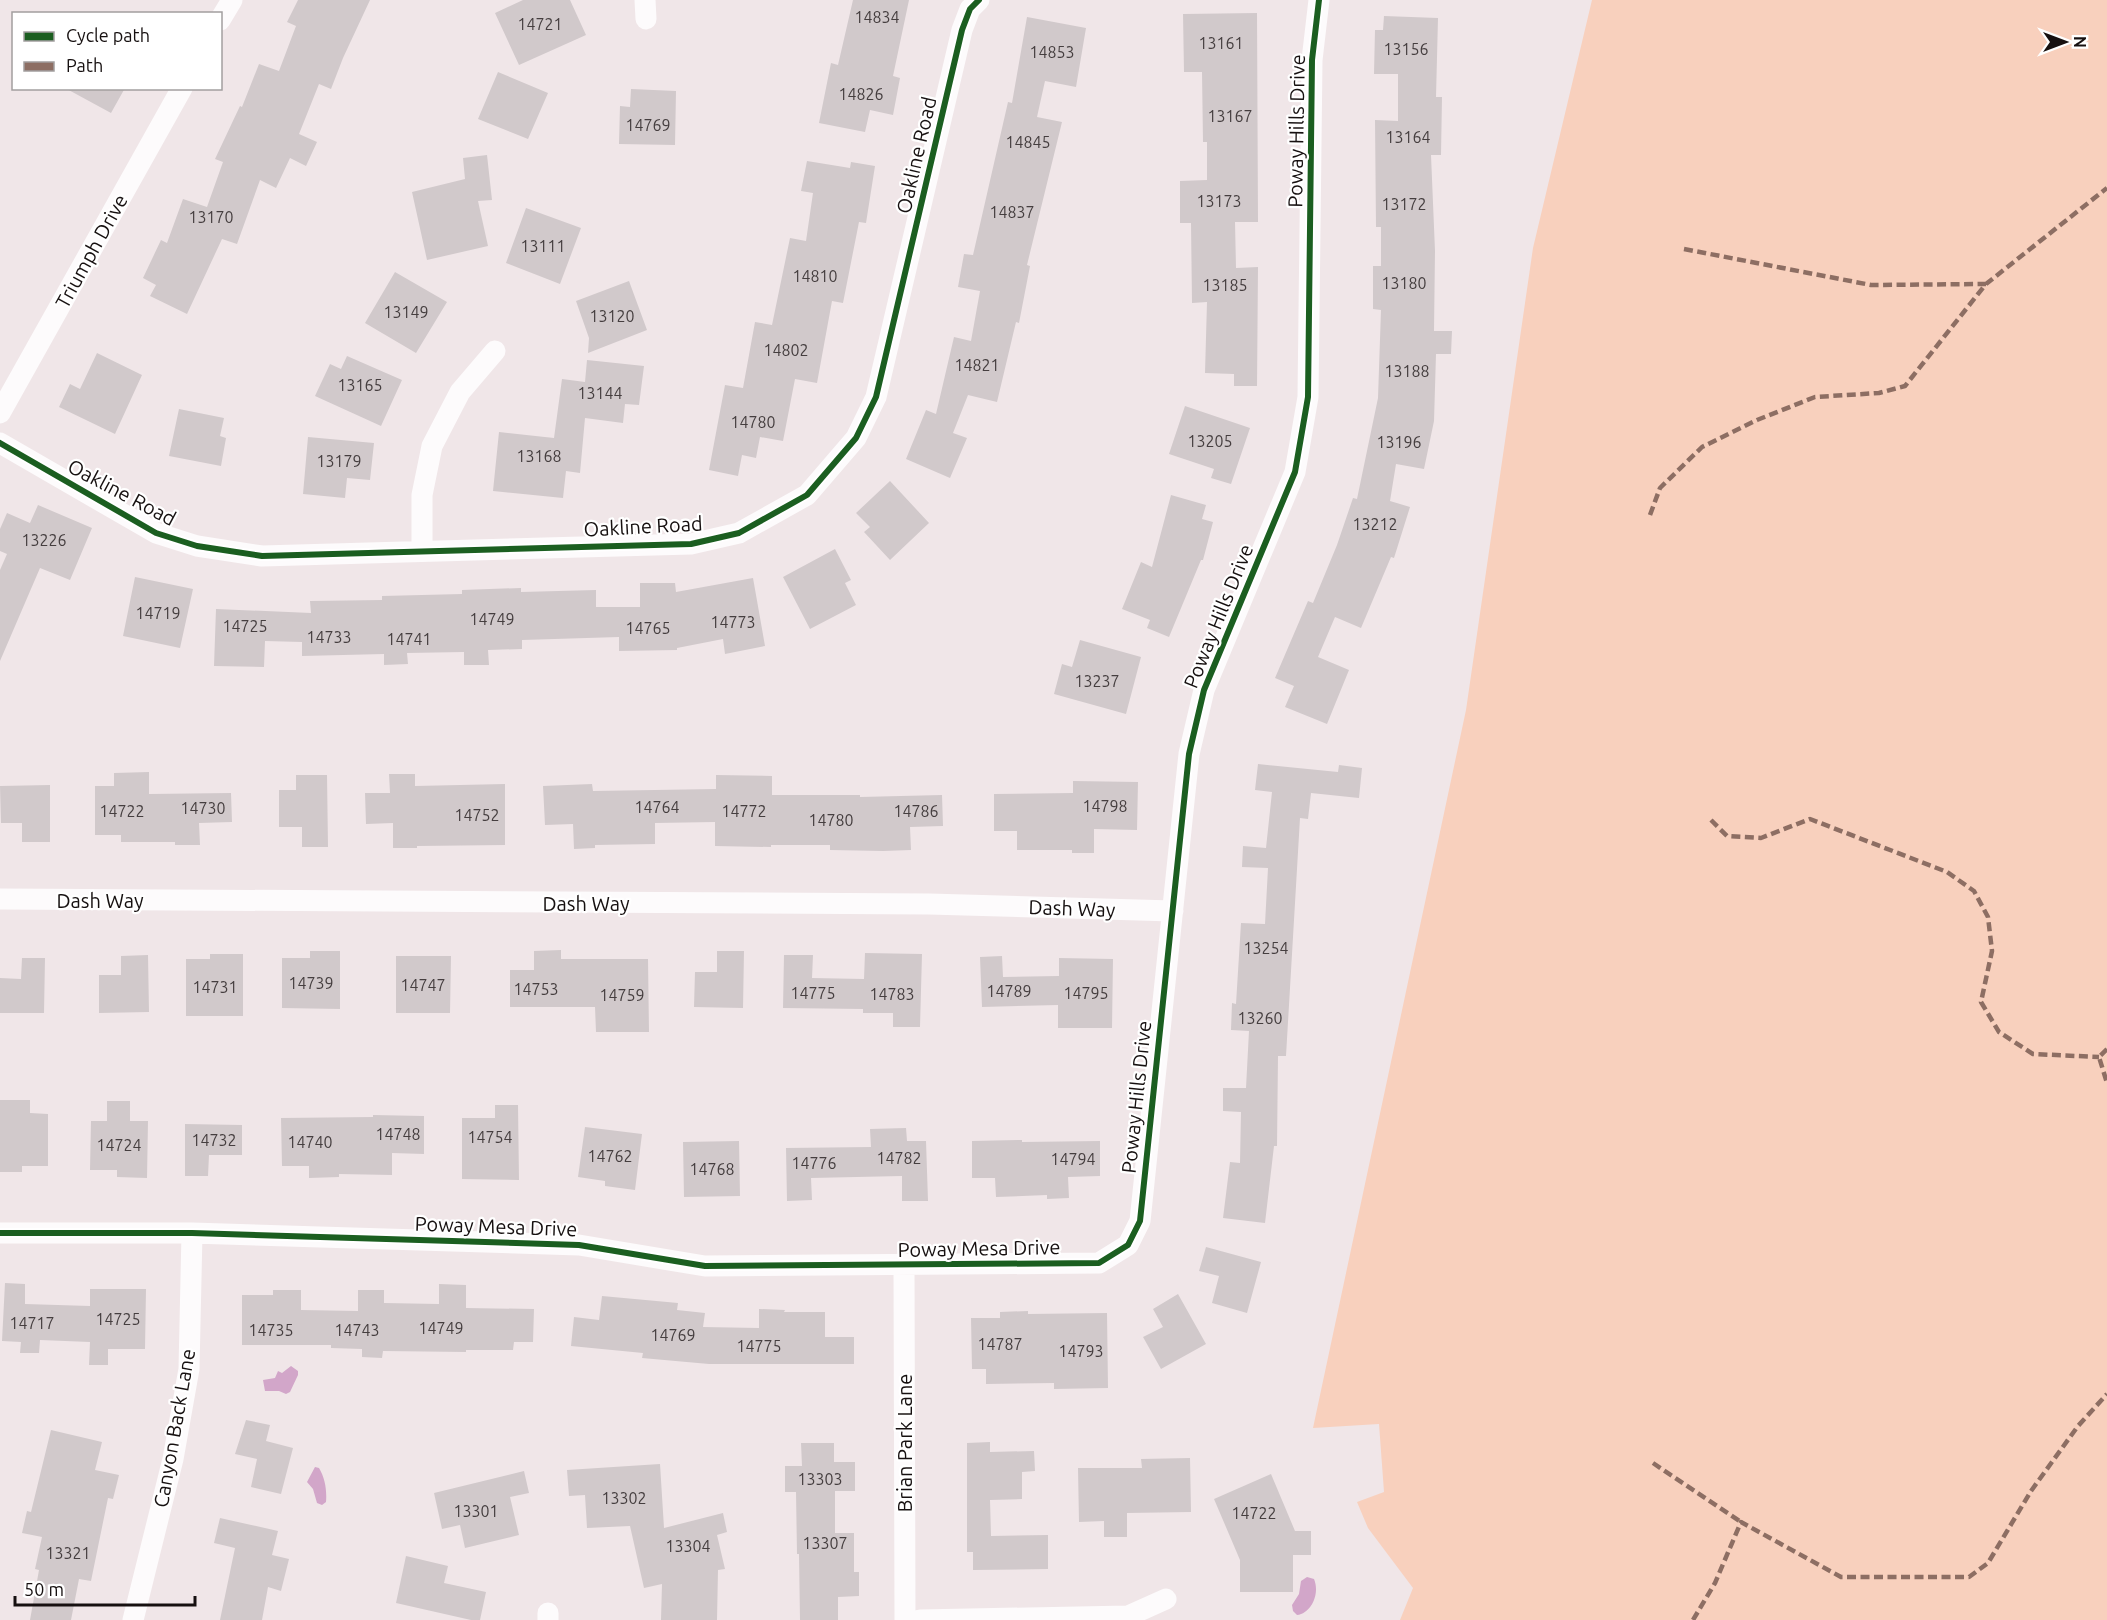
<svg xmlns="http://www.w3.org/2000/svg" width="2107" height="1620" font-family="Ubuntu,sans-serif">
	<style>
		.green { fill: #f8d0bd }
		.water { fill: #d2a6c9 }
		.building { fill: #d1c9cb }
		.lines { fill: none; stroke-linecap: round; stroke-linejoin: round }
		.street { stroke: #fdfbfc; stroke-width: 21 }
		.quiet { stroke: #8d6e63; stroke-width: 4.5; stroke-dasharray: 9 4.5; stroke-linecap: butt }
		.cycleway-casing { stroke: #fff; stroke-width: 10 }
		.cycleway { stroke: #1b5e20; stroke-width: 6 }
		.labels { text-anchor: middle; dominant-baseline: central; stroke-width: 4.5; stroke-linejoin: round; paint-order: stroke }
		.number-label { font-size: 16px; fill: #453e3f }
		.street-label { font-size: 20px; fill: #161010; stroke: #fff }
	</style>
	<rect width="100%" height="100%" fill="#f0e6e8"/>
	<path class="green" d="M1592,0h515v1620h-707l13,-32 -45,-60 -11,-26 27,-10 -5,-68 -66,4 153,-718 67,-462z"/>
	<path class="water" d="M291,1366l7,5v4l-8,17 -4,2 -7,-3h-14l-2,-11 12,-2 3,-7 4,2z
		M315,1467l4,1c6,10 8,22 7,34l-4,3 -5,-2 -4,-14 -6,-7z
		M1307,1577l7,2c6,14 -2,34 -17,36l-4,-4 -1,-6 7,-11 2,-13z"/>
	<path class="building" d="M298,0h72l-27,58 -12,31 -12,-5 -20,50 18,8 -11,24 -16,-8 -14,30 -16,-8 -23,64 -15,-5 -35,75 -37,-18 6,-11 -13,-7 18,-38 6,3 16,-44 24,8 16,-45 -8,-3 25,-53 2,1 17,-43 20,7 17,-45 -9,-4z
		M523,0h47l16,35 -67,30 -24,-52z
		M853,0h56l-16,76 7,2 -7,37 -23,-5 -5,22 -46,-9 12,-60 7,2z
		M1257,13l1,209h-23l1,46 22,-1 -1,119h-23v-12l-29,-1 2,-71 -15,1 -1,-80h-11v-42l27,-1v-38h-4l-1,-70h-18l-1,-58z
		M1384,16l54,2 -2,79h6l-1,58h-10l4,96 -1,80h18l-1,23h-15l-2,67 -10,48 -28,-5 -6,37 20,6 -16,51 -3,-1 -30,71 -26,-11 -17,40 31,13 -22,54 -42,-17 9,-21 -19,-8 33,-77 5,2 24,-58 16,-47 4,1 21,-101 3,-88 -8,-1v-43h8v-39h-5l-1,-107 23,1v-47h-24l1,-44h8z
		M1027,17l59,11 -10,59 -31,-6 -8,36 25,5 -35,143 3,1 -11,57 -3,-1 -19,80 -29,-7 -15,38 14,5 -17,40 -44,-19 20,-49 10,4 18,-77 17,4 9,-50 -22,-4 6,-33 9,1 35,-153 4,1z
		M498,72l50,21 -20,46 -50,-20z
		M65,88h60l-14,25z
		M631,89l45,2 -1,54 -56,-1 1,-38 10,1z
		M487,155l5,45 -14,1 10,45 -61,14 -15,-68 53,-13 -2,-21z
		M807,161l43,7 1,-6 24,4 -9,57 -7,-1 -16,81 -11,-2 -15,82 -22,-4 -12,62 -23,-4 -4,21 -14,-3 -4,21 -29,-6 16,-85 18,3 12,-66 17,3 18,-87 16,3 7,-48 -12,-2z
		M526,208l55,20 -21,56 -54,-21z
		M395,272l52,30 -31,51 -51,-30z
		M629,281l18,49 -59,23 1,-15 -13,-37z
		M97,353l45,22 -27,59 -56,-27 11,-23 10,5z
		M347,356l55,24 -21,46 -66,-30 15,-32 11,5z
		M587,360l57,6 -5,39 -14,-1 -2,19 -38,-5 -5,55 -14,-2 -3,27 -70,-7 6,-59 55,6 8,-59 23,3z
		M1185,406l65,22 -19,56 -20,-6 3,-9 -45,-15z
		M179,409l45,9 -4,18 6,2 -5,28 -52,-10z
		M308,437l66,6 -4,37 -23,-2 -2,20 -42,-4z
		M890,481l39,42 -39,37 -26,-28 6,-5 -14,-14z
		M1171,495l35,10 -4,14 11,3 -10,38h-2l-32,77 -22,-9 3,-8 -28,-11 19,-47 11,5z
		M38,505l54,23 -22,52 -30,-12 -40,93v-91l7,-16 -7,-3v-22l7,-16 23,10z
		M835,549l16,31 -6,3 11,22 -46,24 -27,-52z
		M135,577l58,12 -13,59 -57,-12z
		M753,578l12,68 -40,8 -2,-15 -46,9v2l-58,1v-14l-97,3v9l-34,1 1,15h-25v-13l-57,1 1,11 -24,1v-11l-82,2v-14l-37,-1 -1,26 -50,-1 2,-57 95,4 -1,-12 72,-1v-4l80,-2v-4l59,-2v4l75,-2v17h44v-24h35l1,9z
		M1080,640l61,17 -15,57 -72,-20 8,-30 10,3z
		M1258,764l80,8 1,-7 23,3 -3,30 -48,-5 -3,26 -8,-1 -14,238h-8l-1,90h-3l-9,77 -42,-5 7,-56 10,1 1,-51 -18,-1v-23h23l3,-57 -18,-1 1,-27 4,1 5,-81 24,1 3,-56 -26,-1 1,-21 23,2 6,-56 -17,-2z
		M149,772v22l82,-1 1,29 -33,1 1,22h-25v-3h-54v-7h-26v-49h19v-13z
		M389,774h26v12l90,-2v61l-88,1v2h-24v-25l-27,1 -1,-31h25z
		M296,775h31l1,72h-26v-20h-23v-37h17z
		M716,775l56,1v19h88v2l82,-2 1,31 -33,1 1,23 -28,1 -53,-1v-5h-59v2l-56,-1v-24l-60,1v21l-60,1v3l-21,1 -1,-25 -28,1 -2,-39 49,-2 1,7 123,-2z
		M1073,781l65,1 -1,48 -43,-1v24h-22v-3h-55v-19h-23v-37l79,-1z
		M50,785v57h-28v-19h-21l-1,-37z
		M561,950v9h87l1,73h-53l-1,-25h-85v-37h24v-19z
		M310,951h30v58l-58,-1v-50h28z
		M717,951h27l-1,57 -49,-1 1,-35h22z
		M865,953l57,1 -2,73h-27v-14h-30v-4l-80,-1 1,-53h29l-1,23 52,1z
		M210,954h33v62h-57v-57h24z
		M148,955l1,57 -50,1v-38h22v-19z
		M396,956h55l-1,57h-54z
		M1002,956l1,21 56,-1v-18l54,1 -1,69h-54v-23l-76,2 -2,-50z
		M22,958h23l-1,55h-44v-35l21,1z
		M0,1100h30v13l18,1v52h-26v6h-22z
		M107,1101h23v20h18l-1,57 -30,-1v-7h-27l1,-49h16z
		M495,1105h23l1,75 -57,-1v-61h33z
		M373,1115l51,1v38l-32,-1v22l-53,-1v3l-30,1v-12h-27l-1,-48 92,-1z
		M185,1124l57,1v30h-33l-1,21h-23z
		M585,1127l57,7 -7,56 -30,-4v-5l-27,-4z
		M906,1128l1,13h19l2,60h-26v-25l-91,2 1,22 -25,1 -1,-53 85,-1 -1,-18z
		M1022,1140v2l78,-1v35l-32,1 1,21 -22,1v-4l-51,2 -1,-19h-23v-37z
		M739,1141l1,55 -56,1 -1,-55z
		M1206,1247l55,15 -14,51 -35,-10 7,-27 -20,-5z
		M5,1283l20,1v20l65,2v-17h56l-1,60h-37v16h-19l1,-23 -50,-2 -1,13h-19l1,-11 -19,-1z
		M439,1284l27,1v23l68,1 -1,33h-19l-1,8h-47v2l-83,-1 -1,7 -20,-1v-8l-31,-1v-3h-89v-50h31v-5h28v20l57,1v-21h26v13l55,1z
		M1178,1294l28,50 -45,25 -18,-32 20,-10 -10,-18z
		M602,1296l76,7 -1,7 28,3 -2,14 56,1v-19l26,1 -1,2h41v25h29v27h-145l-67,-6 1,-5 -72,-7 3,-29 25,3z
		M1028,1311v3l79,-1 1,75 -54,1v-6l-68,1v-15h-14l-1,-51h29v-6z
		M246,1420l24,5 -4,16 27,7 -12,46 -30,-7 6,-28 -22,-5z
		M51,1430l51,12 -7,28 24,5 -6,24 -5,-1 -17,83 -12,-2 -8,41h-41l9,-50 -4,-1 7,-32 -20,-4 5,-22 4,1z
		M990,1442v10l44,-1 1,20 -13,1v27l-32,1 1,36 57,-1v34l-75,1v-18h-6v-109z
		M801,1443h33v19h21v29h-20v42h19v39h5v24l-21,1v23h-38l-1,-66h-2l-1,-62h-11v-26h17z
		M1190,1458l1,54 -64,1v24h-23v-16l-25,1 -1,-54h64l-1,-9z
		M660,1464l4,64 59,-15 4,19 -10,3 8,34 -7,1 -1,50h-56l1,-36 -18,4 -14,-62 -43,2 -2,-33 -16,1 -2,-26z
		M524,1471l5,22 -19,4 9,38 -54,13 -5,-23 -18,4 -8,-36z
		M1271,1474l24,57h16v24h-18v37h-53v-32l-26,-61z
		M220,1518l58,13 -6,24 17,4 -8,32 -13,-4 -6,33h-42l15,-72 -21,-5z
		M406,1556l42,10 -4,17 42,9 -6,28h-9l-75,-17z"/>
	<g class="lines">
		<path class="street" d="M645,0l1,19
			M220,20l12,-20
			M0,413l182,-325
			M0,443l156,90 41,13 65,10 429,-12 48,-11 68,-38 49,-57 20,-41 86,-367 8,-21 9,-9
			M422,551v-56l10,-49 28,-54 35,-41
			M0,899l929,5 244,7
			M0,1233h192l387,12 126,21 394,-3 29,-18 12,-24 49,-467 15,-64 91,-218 13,-75 4,-337 7,-60
			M904,1266l1,354
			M548,1613v7
			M133,1620l40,-161 16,-90 3,-136
			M920,1620l208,-4 38,-17"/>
		<path class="quiet" d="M1684,249l187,36 115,-1
			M1650,515l10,-27 42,-41 55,-27 58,-23 64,-4 26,-7 81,-102 121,-96
			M1711,820l16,16 34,2 49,-19 137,53 27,19 14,26 4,34 -11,51 18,30 34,22 66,3
			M2107,1049l-8,8 8,26
			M1653,1463l88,59
			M1693,1620l22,-37 26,-61 100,55h128l19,-14 43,-72 47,-65 29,-32"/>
		<defs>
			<path id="cycleway" d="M0,443l156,90 41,13 65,10 429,-12 48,-11 68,-38 49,-57 20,-41 86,-367 8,-21 9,-9
				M0,1233h192l387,12 126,21 394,-3 29,-18 12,-24 49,-467 15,-64 91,-218 13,-75 4,-337 7,-60"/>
		</defs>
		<use href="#cycleway" class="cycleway-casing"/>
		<use href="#cycleway" class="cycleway"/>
	</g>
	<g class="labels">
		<g class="number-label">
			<text x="877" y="17">14834</text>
			<text x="540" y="24">14721</text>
			<text x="1221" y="43">13161</text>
			<text x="1406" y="49">13156</text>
			<text x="1052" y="52">14853</text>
			<text x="861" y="94">14826</text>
			<text x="1230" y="116">13167</text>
			<text x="648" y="125">14769</text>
			<text x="1408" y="137">13164</text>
			<text x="1028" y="142">14845</text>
			<text x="1219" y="201">13173</text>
			<text x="1404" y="204">13172</text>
			<text x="1012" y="212">14837</text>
			<text x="211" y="217">13170</text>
			<text x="543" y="246">13111</text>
			<text x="815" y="276">14810</text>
			<text x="1404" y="283">13180</text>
			<text x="1225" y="285">13185</text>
			<text x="406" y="312">13149</text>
			<text x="612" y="316">13120</text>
			<text x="786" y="350">14802</text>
			<text x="977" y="365">14821</text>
			<text x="1407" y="371">13188</text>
			<text x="360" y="385">13165</text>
			<text x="600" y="393">13144</text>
			<text x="753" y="422">14780</text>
			<text x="1210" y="441">13205</text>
			<text x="1399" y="442">13196</text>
			<text x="539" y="456">13168</text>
			<text x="339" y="461">13179</text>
			<text x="1375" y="524">13212</text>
			<text x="44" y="540">13226</text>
			<text x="158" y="613">14719</text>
			<text x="492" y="619">14749</text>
			<text x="733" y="622">14773</text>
			<text x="245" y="626">14725</text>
			<text x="648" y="628">14765</text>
			<text x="329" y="637">14733</text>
			<text x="409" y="639">14741</text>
			<text x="1097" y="681">13237</text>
			<text x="1105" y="806">14798</text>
			<text x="657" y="807">14764</text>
			<text x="203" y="808">14730</text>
			<text x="122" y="811">14722</text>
			<text x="744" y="811">14772</text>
			<text x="916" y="811">14786</text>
			<text x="477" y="815">14752</text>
			<text x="831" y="820">14780</text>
			<text x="1266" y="948">13254</text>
			<text x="311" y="983">14739</text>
			<text x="423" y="985">14747</text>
			<text x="215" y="987">14731</text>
			<text x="536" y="989">14753</text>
			<text x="1009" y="991">14789</text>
			<text x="813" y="993">14775</text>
			<text x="1086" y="993">14795</text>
			<text x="892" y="994">14783</text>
			<text x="622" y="995">14759</text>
			<text x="1260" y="1018">13260</text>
			<text x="398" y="1134">14748</text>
			<text x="490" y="1137">14754</text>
			<text x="214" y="1140">14732</text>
			<text x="310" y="1142">14740</text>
			<text x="119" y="1145">14724</text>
			<text x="610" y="1156">14762</text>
			<text x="899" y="1158">14782</text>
			<text x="1073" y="1159">14794</text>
			<text x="814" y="1163">14776</text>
			<text x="712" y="1169">14768</text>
			<text x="118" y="1319">14725</text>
			<text x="32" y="1323">14717</text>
			<text x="441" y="1328">14749</text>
			<text x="271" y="1330">14735</text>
			<text x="357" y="1330">14743</text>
			<text x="673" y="1335">14769</text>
			<text x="1000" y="1344">14787</text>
			<text x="759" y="1346">14775</text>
			<text x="1081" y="1351">14793</text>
			<text x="820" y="1479">13303</text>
			<text x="624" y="1498">13302</text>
			<text x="476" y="1511">13301</text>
			<text x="1254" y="1513">14722</text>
			<text x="825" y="1543">13307</text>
			<text x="688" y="1546">13304</text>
			<text x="68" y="1553">13321</text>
		</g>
		<g class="street-label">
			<text transform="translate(1296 131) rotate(-89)">Poway Hills Drive</text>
			<text transform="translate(916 155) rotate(-77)">Oakline Road</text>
			<text transform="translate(91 251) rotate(-61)">Triumph Drive</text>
			<text transform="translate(122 492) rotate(28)">Oakline Road</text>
			<text transform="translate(643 526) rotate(-3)">Oakline Road</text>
			<text transform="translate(1218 616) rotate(-68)">Poway Hills Drive</text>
			<text x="100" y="900">Dash Way</text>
			<text x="586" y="903">Dash Way</text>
			<text transform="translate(1072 908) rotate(2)">Dash Way</text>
			<text transform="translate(1136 1097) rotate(-84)">Poway Hills Drive</text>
			<text transform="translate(496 1226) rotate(2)">Poway Mesa Drive</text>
			<text transform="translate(979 1248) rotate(-1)">Poway Mesa Drive</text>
			<text transform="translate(174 1428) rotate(-80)">Canyon Back Lane</text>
			<text transform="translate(904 1443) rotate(-90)">Brian Park Lane</text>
		</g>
	</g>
	<rect x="12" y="12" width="210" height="78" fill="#ffffff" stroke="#a29f9f" stroke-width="1.5"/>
	<rect x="24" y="32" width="30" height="9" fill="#1b5e20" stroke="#a29f9f" stroke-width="1.5"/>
	<text x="66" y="42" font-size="18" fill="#161010">Cycle path</text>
	<rect x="24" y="62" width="30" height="9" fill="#8d6e63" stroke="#a29f9f" stroke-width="1.5"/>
	<text x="66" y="72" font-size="18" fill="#161010">Path</text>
	<g transform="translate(2065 42) rotate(90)" stroke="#ffffff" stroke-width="4.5" paint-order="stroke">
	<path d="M0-4.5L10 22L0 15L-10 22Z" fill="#161010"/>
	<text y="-9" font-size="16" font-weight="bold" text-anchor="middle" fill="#161010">N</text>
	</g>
	<path d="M15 1596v9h180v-9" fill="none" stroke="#161010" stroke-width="3"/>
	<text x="24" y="1596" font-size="18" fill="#161010" stroke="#ffffff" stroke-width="4.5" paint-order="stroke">50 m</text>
</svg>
